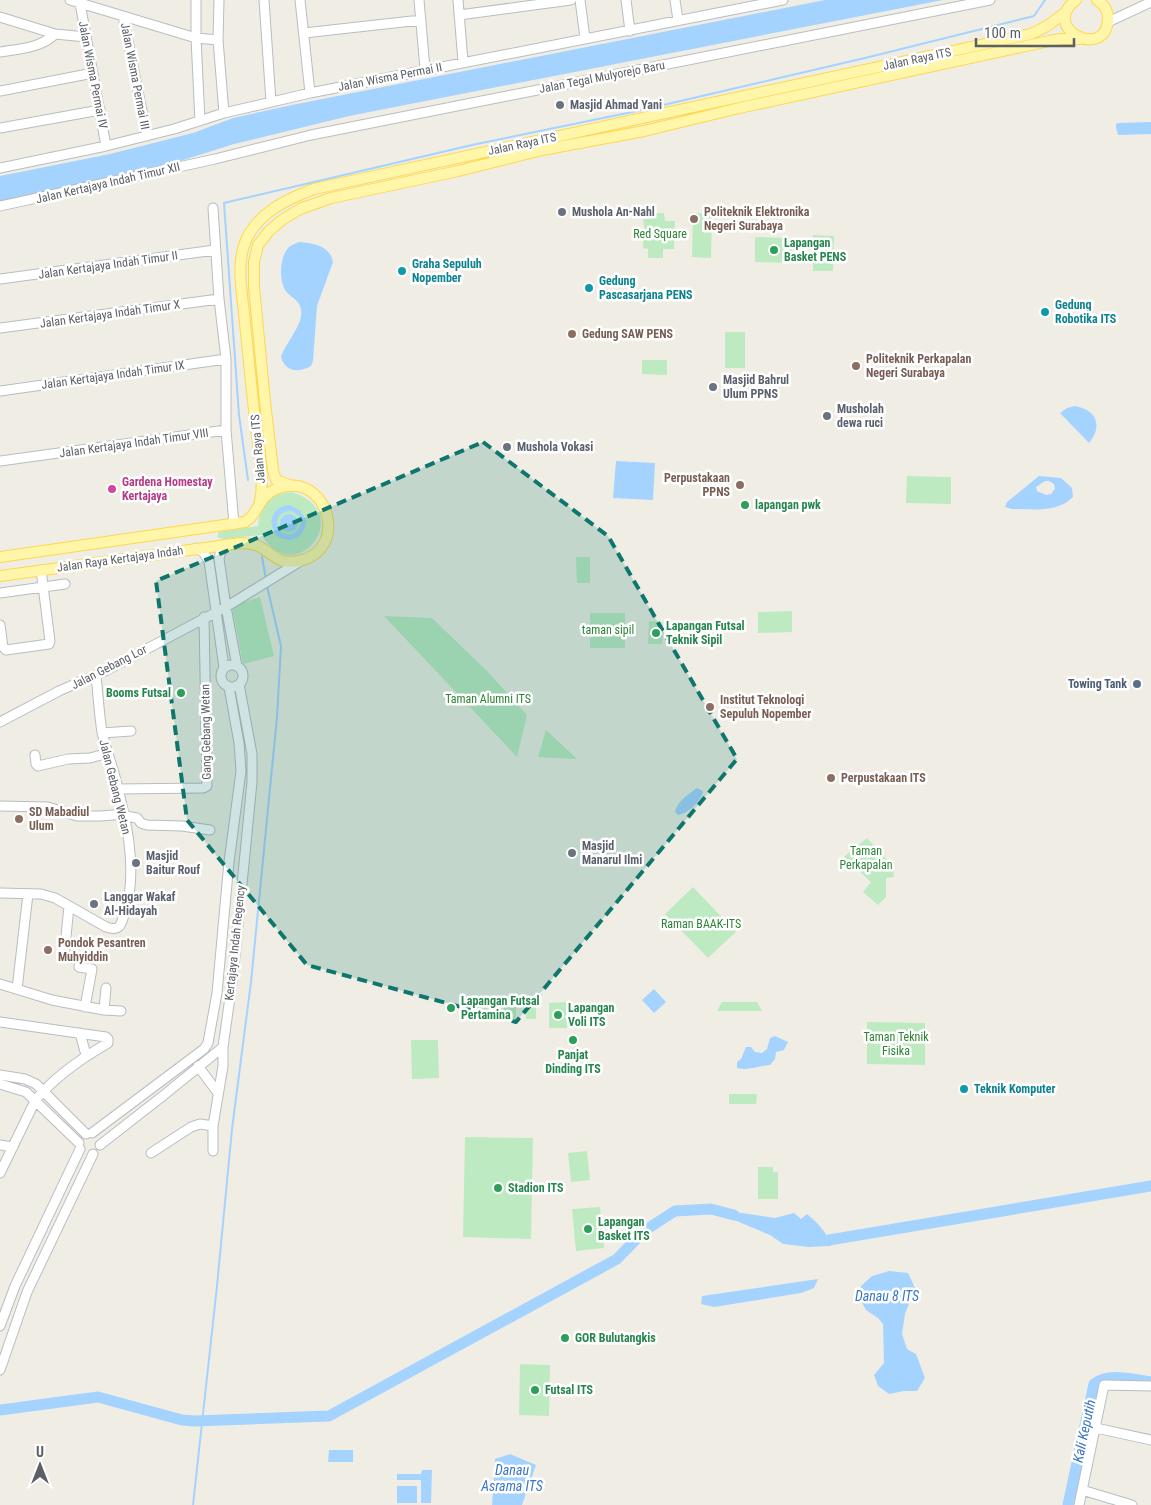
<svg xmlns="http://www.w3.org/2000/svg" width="1151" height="1505" font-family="'Roboto Condensed',sans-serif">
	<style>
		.green { fill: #beeac1 }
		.water { fill: #a5d3ff; fill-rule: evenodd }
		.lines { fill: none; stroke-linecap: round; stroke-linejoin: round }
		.stream { stroke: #a5d3ff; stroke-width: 2 }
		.river { stroke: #a5d3ff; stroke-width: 11 }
		.minor-casing { stroke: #b9bcc1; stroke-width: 11 }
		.major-casing { stroke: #fed74f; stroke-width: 12 }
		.minor { stroke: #fff; stroke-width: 9 }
		.major { stroke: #fff6aa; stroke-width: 10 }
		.marked { fill: #0f766e; fill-opacity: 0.2; stroke: #0f766e; stroke-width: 4; stroke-dasharray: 10 6; stroke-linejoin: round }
		.worship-dot { fill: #6b7280; stroke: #fff; stroke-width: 2 }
		.education-dot { fill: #8d6e63; stroke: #fff; stroke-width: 2 }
		.leisure-dot { fill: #2e9e5b; stroke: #fff; stroke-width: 2 }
		.culture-dot { fill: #0f9aa8; stroke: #fff; stroke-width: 2 }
		.hotel-dot { fill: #d1479c; stroke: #fff; stroke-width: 2 }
		.service-dot { fill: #5c6f8a; stroke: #fff; stroke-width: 2 }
		.labels { text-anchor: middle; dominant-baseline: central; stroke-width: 5; stroke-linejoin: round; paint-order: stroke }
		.street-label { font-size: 12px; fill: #5c6066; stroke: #fff }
		.worship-label { font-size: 12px; font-weight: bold; fill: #5b616d; stroke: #fff; text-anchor: start }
		.education-label { font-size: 12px; font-weight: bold; fill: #785e54; stroke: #fff; text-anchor: start }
		.park-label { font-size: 12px; fill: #2d8436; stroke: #fff }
		.leisure-label { font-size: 12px; font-weight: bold; fill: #27864d; stroke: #fff; text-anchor: start }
		.culture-label { font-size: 12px; font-weight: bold; fill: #0d838f; stroke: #fff; text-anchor: start }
		.hotel-label { font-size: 12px; font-weight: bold; fill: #b23c85; stroke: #fff; text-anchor: start }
		.service-label { font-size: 12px; font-weight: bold; fill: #4e5e75; stroke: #fff; text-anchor: end }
		.water-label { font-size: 14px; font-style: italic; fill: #3a76c5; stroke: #fff }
	</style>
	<rect width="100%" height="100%" fill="#f0eee4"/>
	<path class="green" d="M649,213h15l1,8h10l-1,28h-11v9h-15v-9l-5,-1v-7l3,-3 -3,-19h6z
		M693,213l19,1 -1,44 -19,-1z
		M813,235l21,1 -1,35h-20z
		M755,237l38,1 -1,25 -37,-1z
		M725,332h20v36h-20z
		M642,360h25v15l-25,-1z
		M907,476l44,1v27l-45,-1z
		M292,492c66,21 2,99 -30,43l-39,4 -6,-2 2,-5 39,-6c2,-23 11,-32 34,-34z
		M576,557h14v26h-13z
		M260,597l14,59 -31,8 -11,-58z
		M792,611v21l-34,1v-21z
		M590,613h35v35h-35z
		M384,616l48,2 55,53 40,44 -10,42z
		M649,621l14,1 -1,22h-14z
		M546,730l31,29 -39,-2z
		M867,838l26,28 1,11 -8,1v19l-8,8 -15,-13 8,-10 -27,-25z
		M693,887l43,45 -28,26 -43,-44z
		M504,997h12v22h-12z
		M526,998h10v21h-10z
		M566,1002l1,26h-18v-25z
		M722,1002h35l5,9h-45z
		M867,1022l58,1v42l-58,-1z
		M411,1040h27l1,38 -27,1z
		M729,1094h28l-1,10h-27z
		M465,1137l68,1 -2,101 -68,-2z
		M587,1151l3,29 -19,2 -3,-29z
		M758,1167h15v5h5v27h-20z
		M600,1207l4,41 -28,3 -4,-42z
		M520,1364l30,1 -1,51 -30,-1z"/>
	<path class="water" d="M825,0h118l-594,116 -115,28 -92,29 -142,28v-25l110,-22 83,-21 40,-15 59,-13z
		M1151,122v12l-33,1 -2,-7v-4l2,-1z
		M299,242c15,1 31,4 34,20l-16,44 -4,55 -2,5c-12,7 -26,6 -30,-9 4,-12 19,-30 20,-41 2,-18 -11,-16 -17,-28 -5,-11 -4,-32 5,-41 3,-2 7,-4 10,-5z
		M1075,406c22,4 28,20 14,37l-29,-30 7,-5z
		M616,461l39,2 -2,37 -40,-2z
		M1039,476l22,2 11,10 1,9c-15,16 -41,12 -61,12l-7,-2 2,-5zM1045,481h4l5,3 1,5 -4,5 -5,1 -9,-4 -1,-4z
		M289,505l11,5 6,10c0,17 -15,25 -29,16 -11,-13 -5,-29 12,-31zM292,511l7,5 2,8c-4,11 -14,14 -22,6 -5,-11 1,-20 13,-19z
		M280 523a9 9 0 1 1 18 0a9 9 0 1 1-18 0Z
		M697,788l6,3c-1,10 -16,23 -25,24l-3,-3c2,-11 14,-18 22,-24z
		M654,989l12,13 -12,11 -12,-13z
		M775,1036l13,6 -4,8 -8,2 -1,7 -5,6c-12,1 -22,6 -33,3v-6l4,-3 5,-12h5l4,5 7,1 5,-4 3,-11z
		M735,1212l40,6 19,-5 7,6 6,-5c11,9 20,18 24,32l-22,1 -26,-3 -13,-9 -38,-16z
		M889,1271l19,2 7,15 -10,26 -3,20 5,15 9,5 9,24 -8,13h-13l-15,3 -11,-8 -4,-11 10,-12 -1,-39 -5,-6 -12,-8 -6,-11 1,-13 11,-10z
		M818,1279l-4,9 -13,5 -87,14 -13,-3 1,-8z
		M329,1450h24v12h-25z
		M510,1454l26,11 -14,40h-30l3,-46z
		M422,1470h10l-1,33h-10v-23h-24v-6h24z
		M397,1486h20v17h-20z"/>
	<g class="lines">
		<path class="stream" d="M248,480l-9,-65 -15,-212 248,-58 170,-35 223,-52 169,-42 11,-16
			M262,557l4,22
			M193,1505l24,-219 15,-157 19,-147 26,-265 4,-71 -14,-60"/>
		<path class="river" d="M829,1240l322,-54
			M0,1410l98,-13 84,23 13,1 134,-5 288,-157 27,-28 31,-20 36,-2 23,6
			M1068,1505l26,-121c15,-12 40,-4 57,-2"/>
		<defs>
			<path id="minor" d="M70,0l126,38 22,2
				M196,0v38l4,83
				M219,0l-1,40 6,73
				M264,0l7,102
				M300,0l10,93
				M419,0l6,69
				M458,0l5,62
				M580,0l5,38
				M626,0l4,31
				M675,0l3,20
				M80,3l26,143
				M459,15l112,-15
				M123,16l24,120
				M0,17l55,17 31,3
				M1108,22l43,-20
				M304,33l117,-13
				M0,52c19,-3 41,-4 55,-18
				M0,91l93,-18
				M0,128l100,-18
				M0,168l106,-22 68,-17 50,-16 86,-20 473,-93
				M0,206l215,-47 96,-24 679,-135
				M0,279l215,-29
				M0,328l219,-29
				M0,391l226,-32
				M226,430l8,94
				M0,461l226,-31v-71l-7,-60 -6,-91
				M226,544l-6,10 -1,5 7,48 11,59
				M196,548l7,4 6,9 15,107
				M0,593l65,-9
				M0,625l3,22 3,3 43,-6 1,-3 -9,-71
				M221 676a11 11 0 1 1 22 0a11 11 0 1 1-22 0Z
				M0,722l59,-31 48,-21 119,-63 73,-45
				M102,733l29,-2
				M35,755l1,9 2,2 30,-7 22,-1 18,-5
				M117,789l86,-1 4,-2 -3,-169
				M0,806l48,1 29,9h24l23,-2
				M125,816l12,2 4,5 6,2 35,1 28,4
				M0,893l41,1 14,4 51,29c15,5 15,-3 19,-15 14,-43 0,-97 -11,-139 -4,-14 -9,-27 -12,-41 -3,-19 -4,-38 -6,-57
				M69,906l-5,51 13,2 3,3 -1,5 13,2 -7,38
				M0,984l52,16 52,10 2,-22
				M17,989l11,-95
				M104,1010l17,1
				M0,1022l106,15 2,2v4c-26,15 -54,34 -73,58l-35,72
				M80,1033l6,22
				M198,1066l20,27
				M0,1075l25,4 11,5 50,50
				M0,1084l26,8 53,51
				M92,1133l112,-84 4,-6 9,-50 12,-131 12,-91 -2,-28 -10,-56
				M0,1145l13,2
				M100,1145l64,-50 59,-48 10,-71 19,-194v-28l-13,-70
				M213,1151v-25l10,-60v-19
				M151,1153l40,-26 9,-3 13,2
				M0,1326l15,-40 65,-137
				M0,1370l27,-78 66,-138
				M1096,1428l55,12
				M1082,1490l50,15
				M1079,1505l25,-120 47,1"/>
			<path id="major" d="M1076,0c-37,28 29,61 32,20 1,-8 -4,-16 -11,-20
				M292,486l-16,-6 -3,-10 -8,-68 -11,-115v-25l4,-17 11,-14 13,-11 18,-11 31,-11 127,-27 84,-21 102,-19 95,-23 310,-67 12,-2h19
				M260,501c4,-18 0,-39 -2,-57 -5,-40 -9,-81 -13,-121 -2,-26 -10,-58 1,-83 13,-28 41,-41 68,-51l717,-155 16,-8 19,-14
				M0,557l245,-35c15,-9 12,-25 31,-33 51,-21 76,62 22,72 -23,4 -26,-10 -42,-16 -5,-1 -10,-2 -15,-2l-241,33"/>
		</defs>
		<use href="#minor" class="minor-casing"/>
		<use href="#major" class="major-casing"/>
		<use href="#minor" class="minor"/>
		<use href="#major" class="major"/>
	</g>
	<path class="marked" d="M483,442l125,94 129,223 -221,263 -209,-57 -120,-145 -31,-239z"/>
	<g class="worship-dot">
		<circle cx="560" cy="105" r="5"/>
		<circle cx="562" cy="212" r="5"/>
		<circle cx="713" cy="387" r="5"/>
		<circle cx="827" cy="416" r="5"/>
		<circle cx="507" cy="447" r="5"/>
		<circle cx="572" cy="853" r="5"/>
		<circle cx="136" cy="863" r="5"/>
		<circle cx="94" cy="904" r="5"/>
	</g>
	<g class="education-dot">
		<circle cx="694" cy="219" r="5"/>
		<circle cx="572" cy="334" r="5"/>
		<circle cx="856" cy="366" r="5"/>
		<circle cx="740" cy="485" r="5"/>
		<circle cx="710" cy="707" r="5"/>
		<circle cx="831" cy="778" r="5"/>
		<circle cx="19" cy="819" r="5"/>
		<circle cx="48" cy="950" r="5"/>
	</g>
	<g class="leisure-dot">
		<circle cx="774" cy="250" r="5"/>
		<circle cx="745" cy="505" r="5"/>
		<circle cx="656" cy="633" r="5"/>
		<circle cx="181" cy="693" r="5"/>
		<circle cx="451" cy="1008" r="5"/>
		<circle cx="558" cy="1015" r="5"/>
		<circle cx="573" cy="1040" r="5"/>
		<circle cx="498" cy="1188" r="5"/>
		<circle cx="588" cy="1229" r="5"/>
		<circle cx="565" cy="1338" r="5"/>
		<circle cx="535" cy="1390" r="5"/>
	</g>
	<g class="culture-dot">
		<circle cx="402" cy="271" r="5"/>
		<circle cx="589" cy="288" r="5"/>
		<circle cx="1045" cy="312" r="5"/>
		<circle cx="964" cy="1089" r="5"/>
	</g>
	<circle class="hotel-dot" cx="112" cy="489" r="5"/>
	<circle class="service-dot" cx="1137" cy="684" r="5"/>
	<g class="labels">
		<g class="street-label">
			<text transform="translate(917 59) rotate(-12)">Jalan Raya ITS</text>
			<text transform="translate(93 75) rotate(79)">Jalan Wisma Permai IV</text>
			<text transform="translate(135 76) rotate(79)">Jalan Wisma Permai III</text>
			<text transform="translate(390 77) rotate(-11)">Jalan Wisma Permai II</text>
			<text transform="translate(602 77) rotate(-11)">Jalan Tegal Mulyorejo Baru</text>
			<text transform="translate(522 144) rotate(-12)">Jalan Raya ITS</text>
			<text transform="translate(108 183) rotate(-13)">Jalan Kertajaya Indah Timur XII</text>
			<text transform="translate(108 265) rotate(-8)">Jalan Kertajaya Indah Timur II</text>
			<text transform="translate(110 314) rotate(-8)">Jalan Kertajaya Indah Timur X</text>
			<text transform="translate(113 375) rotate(-8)">Jalan Kertajaya Indah Timur IX</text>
			<text transform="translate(134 443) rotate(-8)">Jalan Kertajaya Indah Timur VIII</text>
			<text transform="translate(258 449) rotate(-95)">Jalan Raya ITS</text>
			<text transform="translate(120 559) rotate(-8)">Jalan Raya Kertajaya Indah</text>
			<text transform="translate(109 667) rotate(-27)">Jalan Gebang Lor</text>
			<text transform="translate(206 732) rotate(-91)">Gang Gebang Wetan</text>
			<text transform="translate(115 787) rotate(76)">Jalan Gebang Wetan</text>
			<text transform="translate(235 943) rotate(-84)">Kertajaya Indah Regency</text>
		</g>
		<g class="worship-label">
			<text x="570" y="105">Masjid Ahmad Yani</text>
			<text x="572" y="212">Mushola An-Nahl</text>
			<text x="723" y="380">Masjid Bahrul<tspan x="723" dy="14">Ulum PPNS</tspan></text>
			<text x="837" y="409">Musholah<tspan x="837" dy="14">dewa ruci</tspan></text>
			<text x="517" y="447">Mushola Vokasi</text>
			<text x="582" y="846">Masjid<tspan x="582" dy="14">Manarul Ilmi</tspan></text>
			<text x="146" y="856">Masjid<tspan x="146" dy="14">Baitur Rouf</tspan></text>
			<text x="104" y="897">Langgar Wakaf<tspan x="104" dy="14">Al-Hidayah</tspan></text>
		</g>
		<g class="education-label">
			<text x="704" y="212">Politeknik Elektronika<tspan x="704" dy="14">Negeri Surabaya</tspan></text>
			<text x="582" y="334">Gedung SAW PENS</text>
			<text x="866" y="359">Politeknik Perkapalan<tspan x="866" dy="14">Negeri Surabaya</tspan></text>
			<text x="730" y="478" text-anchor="end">Perpustakaan<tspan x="730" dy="14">PPNS</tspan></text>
			<text x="720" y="700">Institut Teknologi<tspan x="720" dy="14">Sepuluh Nopember</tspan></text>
			<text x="841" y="778">Perpustakaan ITS</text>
			<text x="29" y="812">SD Mabadiul<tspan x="29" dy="14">Ulum</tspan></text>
			<text x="58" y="943">Pondok Pesantren<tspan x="58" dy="14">Muhyiddin</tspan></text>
		</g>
		<g class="park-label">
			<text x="660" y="234">Red Square</text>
			<text x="608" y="630">taman sipil</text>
			<text x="488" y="699">Taman Alumni ITS</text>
			<text x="866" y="851">Taman<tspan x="866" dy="14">Perkapalan</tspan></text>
			<text x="701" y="924">Raman BAAK-ITS</text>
			<text x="896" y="1037">Taman Teknik<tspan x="896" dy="14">Fisika</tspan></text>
		</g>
		<g class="leisure-label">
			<text x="784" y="243">Lapangan<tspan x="784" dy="14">Basket PENS</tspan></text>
			<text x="755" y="505">lapangan pwk</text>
			<text x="666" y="626">Lapangan Futsal<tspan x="666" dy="14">Teknik Sipil</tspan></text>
			<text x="171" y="693" text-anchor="end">Booms Futsal</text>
			<text x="461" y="1001">Lapangan Futsal<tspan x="461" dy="14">Pertamina</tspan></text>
			<text x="568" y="1008">Lapangan<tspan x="568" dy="14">Voli ITS</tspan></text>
			<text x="573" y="1055" text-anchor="middle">Panjat<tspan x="573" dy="14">Dinding ITS</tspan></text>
			<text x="508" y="1188">Stadion ITS</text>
			<text x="598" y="1222">Lapangan<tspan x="598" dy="14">Basket ITS</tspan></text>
			<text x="575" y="1338">GOR Bulutangkis</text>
			<text x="545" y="1390">Futsal ITS</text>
		</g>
		<g class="culture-label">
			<text x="412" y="264">Graha Sepuluh<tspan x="412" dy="14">Nopember</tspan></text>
			<text x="599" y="281">Gedung<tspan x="599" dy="14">Pascasarjana PENS</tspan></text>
			<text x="1055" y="305">Gedung<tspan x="1055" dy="14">Robotika ITS</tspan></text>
			<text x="974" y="1089">Teknik Komputer</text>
		</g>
		<g class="hotel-label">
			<text x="122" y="482">Gardena Homestay<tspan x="122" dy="14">Kertajaya</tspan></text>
		</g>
		<g class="service-label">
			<text x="1127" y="684">Towing Tank</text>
		</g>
		<g class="water-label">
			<text x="887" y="1296">Danau 8 ITS</text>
			<text transform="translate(1084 1431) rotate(-78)">Kali Keputih</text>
			<text x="512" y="1470">Danau<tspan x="512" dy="16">Asrama ITS</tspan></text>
		</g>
	</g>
	<g transform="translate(40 1465)" stroke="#ffffff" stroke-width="4" paint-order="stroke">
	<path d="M0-4L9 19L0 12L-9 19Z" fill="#5c6066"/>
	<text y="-8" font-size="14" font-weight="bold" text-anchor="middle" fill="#5c6066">U</text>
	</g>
	<path d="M976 38v8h98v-8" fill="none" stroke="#5c6066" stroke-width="2.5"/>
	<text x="984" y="38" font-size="15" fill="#5c6066" stroke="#ffffff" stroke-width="4" paint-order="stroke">100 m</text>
</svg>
